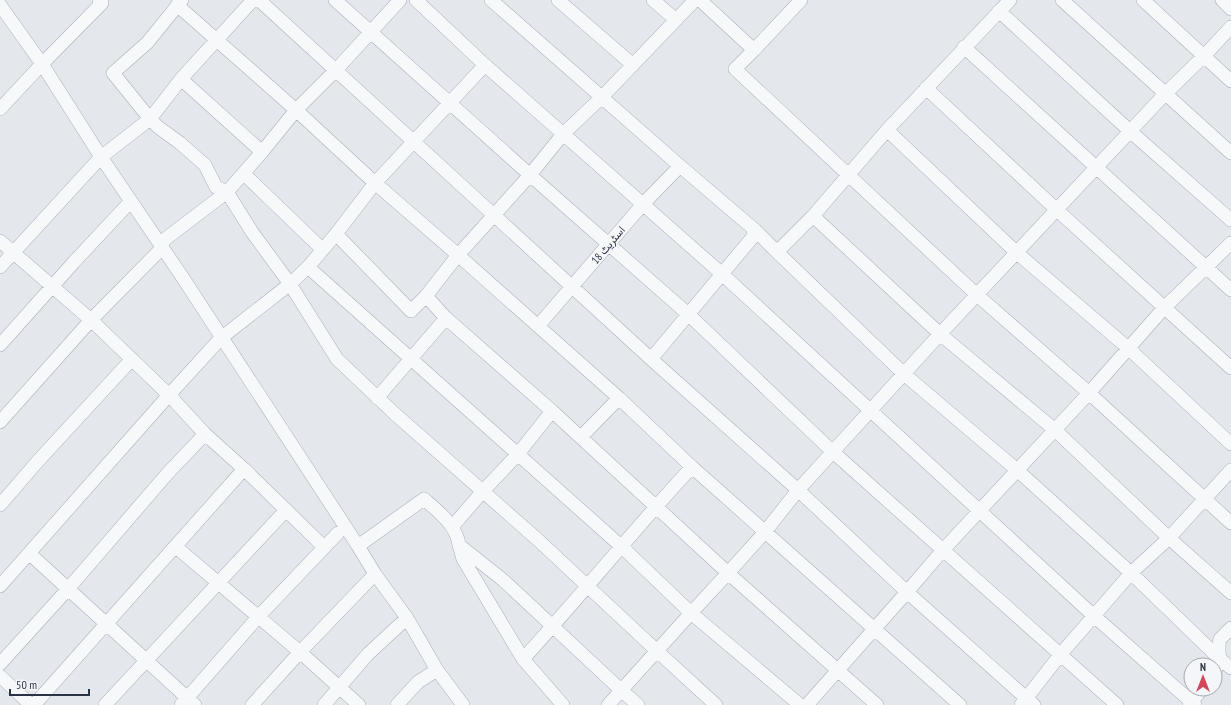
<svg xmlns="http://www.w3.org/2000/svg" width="1231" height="705" font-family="'PT Sans Narrow',Vazirmatn,sans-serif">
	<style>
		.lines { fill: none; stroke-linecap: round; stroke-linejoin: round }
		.minor-casing { stroke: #a9aeb7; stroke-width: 14 }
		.minor { stroke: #f7f8fa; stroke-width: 13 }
		.labels { text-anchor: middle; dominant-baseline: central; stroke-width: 3; stroke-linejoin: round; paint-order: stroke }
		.street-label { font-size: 11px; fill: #2b3445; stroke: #f4f6f9 }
	</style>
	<rect width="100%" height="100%" fill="#e4e7ec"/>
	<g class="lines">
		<defs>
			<path id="minor" d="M259,0l392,359 147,131 109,102 127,113
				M335,0l195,175 158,139 145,138 284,253
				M416,0l69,65 237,209 372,342 101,89
				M491,0l189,166 75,64 22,22 36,-36 74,-86 123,-130
				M558,0l75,65
				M653,0l23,20
				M700,0l54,50 -19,19 242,226 112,98 142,130
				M1062,0l169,153
				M1143,0l88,81
				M1222,0l9,9
				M0,5l42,59 59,93 82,121 175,268 17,28 32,44 30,52 26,35
				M177,5l119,105 79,73 83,72 161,143 73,69 268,238
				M999,11l132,121 100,88
				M964,47l267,243
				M754,50l47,-50
				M485,65l-110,118 -39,51 -28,33 -18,17 47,75 58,55 142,125 120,112 59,54
				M181,79l81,73
				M926,88l131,122 174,158
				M0,109l42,-45 60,-61 -3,-3
				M887,130l130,123 111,95 103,96
				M244,174l78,75
				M813,216l127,118 115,96 114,108 62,55
				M336,234l75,77 15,-15 20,22 106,93 176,162 149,132
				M0,241l91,79 78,75 36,39 39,35 80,78
				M160,243l67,-51 35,-40 34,-42 40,-40 64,-70
				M777,252l127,122 113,96 114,103 89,86 11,9
				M0,267l101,-110 49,-38 31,-40 72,-79
				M308,267l314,280 69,66 109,92
				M426,296l32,-41 72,-80 33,-41 39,-37 93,-97
				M538,326l105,-122 37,-38
				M0,345l74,-83 57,-61
				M651,359l101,-121 3,-8
				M377,398l69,-80
				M0,422l91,-102 72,-73
				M581,437l38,-39
				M0,505l38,-44 94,-102
				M452,527l31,-36 35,-37 34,-43
				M459,545l4,14 60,100 40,46
				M358,546l66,-47c14,12 33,27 35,46l44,35 119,111 16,14
				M176,547l124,105 59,53
				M30,554l165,151
				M0,586l169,-191 52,-57 69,-54 -38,-52 -25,-40 -11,-5 -11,-22 -25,-22 -22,-16 -8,-8 -37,-46 34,-30 35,-43
				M523,659c58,-63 111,-130 169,-192
				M0,664l68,-75 99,-115 38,-40
				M1215,671l5,-12 -1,-7v-7l1,-6 11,-11
				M0,676l31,29
				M34,705l210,-236
				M105,705l181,-195
				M181,705l77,-88 80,-84
				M252,705l48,-53 75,-78
				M324,705l44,-51 39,-36
				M397,705l21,-23 19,-12
				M608,705l83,-92 37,-40 37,-41 33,-42 142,-156 225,-240 39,-38 27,-29
				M807,705l100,-113 36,-42 146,-157 75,-85 67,-65
				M1021,705l39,-50 71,-82 38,-35 62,-68
				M1189,705l13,-16"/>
		</defs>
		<use href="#minor" class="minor-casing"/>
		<use href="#minor" class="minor"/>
	</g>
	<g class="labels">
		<g class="street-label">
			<text transform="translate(608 245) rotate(-50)">اسٹریٹ 18</text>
		</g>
	</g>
	<g transform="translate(1203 677)"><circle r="19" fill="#f4f6f9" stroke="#a4a8b1"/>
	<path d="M0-3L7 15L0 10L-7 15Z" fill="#d1495b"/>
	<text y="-6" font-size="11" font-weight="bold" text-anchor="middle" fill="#2b3445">N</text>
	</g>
	<path d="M10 689v6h79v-6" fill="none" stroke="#2b3445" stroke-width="2"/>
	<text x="16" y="689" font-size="12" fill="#2b3445" stroke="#f4f6f9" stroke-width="3" paint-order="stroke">50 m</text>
</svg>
